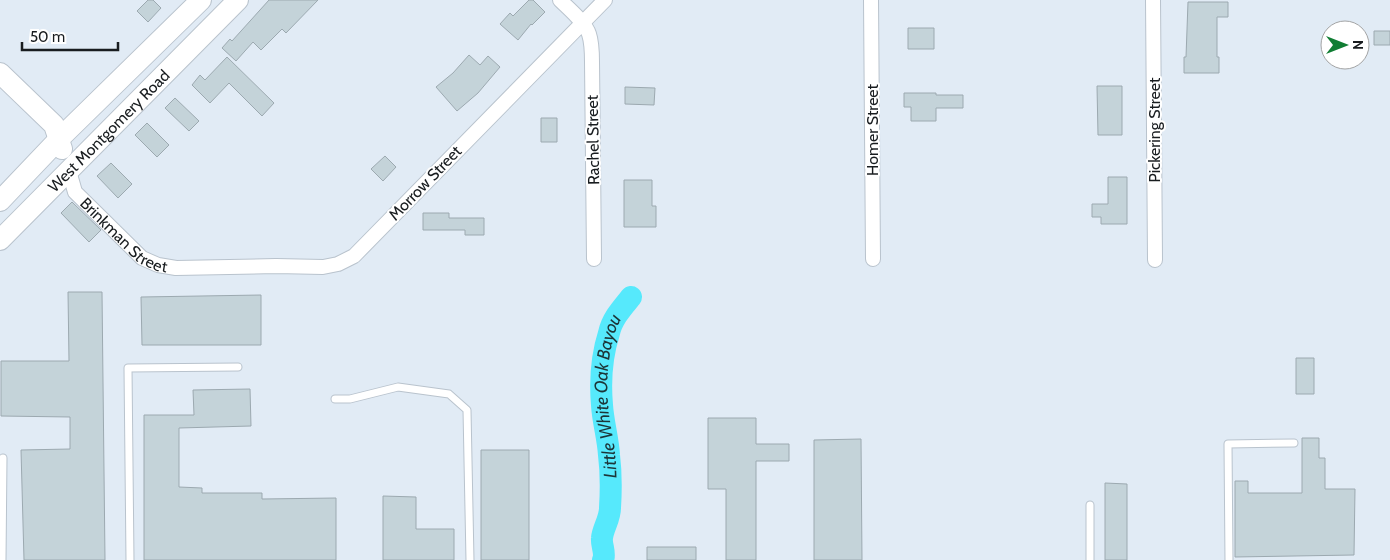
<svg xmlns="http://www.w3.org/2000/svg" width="1390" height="560" font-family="Cabin,sans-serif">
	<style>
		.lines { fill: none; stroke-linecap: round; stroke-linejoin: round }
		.river { stroke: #56e9fc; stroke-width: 22 }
		.building { fill: #c4d3d9; stroke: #9ca9b0 }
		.lane-casing { stroke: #b9c3cd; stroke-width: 9 }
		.street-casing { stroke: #b9c3cd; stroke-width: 16 }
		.secondary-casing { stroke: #b9c3cd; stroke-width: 22 }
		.lane { stroke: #fff; stroke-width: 7 }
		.street { stroke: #fff; stroke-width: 14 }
		.secondary { stroke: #fff; stroke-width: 20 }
		.labels { text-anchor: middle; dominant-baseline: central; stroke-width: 4; stroke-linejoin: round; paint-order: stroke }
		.street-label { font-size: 16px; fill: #181c1f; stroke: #fff }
		.water-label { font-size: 18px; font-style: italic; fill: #1c3538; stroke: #fff }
	</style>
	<rect width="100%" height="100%" fill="#e1ebf5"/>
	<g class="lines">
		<path class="river" id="s1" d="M603,560c3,-7 -2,-15 -1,-22 1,-10 8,-19 8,-30 1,-16 1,-37 -1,-53 -1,-17 -6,-33 -7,-50 -2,-23 0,-50 7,-72 3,-14 13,-25 22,-36"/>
	</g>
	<path class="building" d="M148,0h5l8,8 -13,14 -11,-11z
		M269,0h49l-32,33 -4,-4 -21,21 -8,-8 -17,19 -14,-13 8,-9 2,2z
		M529,0h4l12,12 -13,13 -1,-1 -13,16 -18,-16 10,-11 3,3z
		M1188,2h40v15h-11v40h2v16h-35v-16h2z
		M908,28h26v21h-26z
		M1374,31h16v14h-16z
		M469,55l11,10 8,-9 12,11 -22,26 -21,18 -21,-24 17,-14z
		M227,57l47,46 -12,13 -33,-33 -19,20 -18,-18 8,-10 5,5z
		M1097,86h25v49h-24z
		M625,87l30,1 -1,17 -29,-1z
		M904,93h32v2h27v13h-27v13h-25v-14h-7z
		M175,98l24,23 -10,10 -24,-23z
		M541,118h16v24h-16z
		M147,123l22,22 -12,12 -22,-22z
		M385,156l11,11 -13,14 -12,-12z
		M111,163l21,21 -14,14 -21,-22z
		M1108,177h19v47h-26v-7h-9v-13h16z
		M624,180h28v26h4v21h-32z
		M72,202l29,28 -12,12 -28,-29z
		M423,213h26v5h35v17h-19v-5h-42z
		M68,292h34l3,268h-81l-3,-110 49,-1v-32l-69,-1v-55h68z
		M261,295v50h-119l-1,-48z
		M1296,358h18v36h-18z
		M250,389l1,37 -72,2v59l23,1v5h60v6l74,-1v62h-192v-145h50l-1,-25z
		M708,418h48v26h33v17h-33v99h-30v-71h-18z
		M1302,438h17v20h6v31h30l-1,66 -119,2v-76h13v12h54z
		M861,439l1,121h-48v-120z
		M481,450h48v110h-48z
		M1105,483l22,1v76h-22z
		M383,496l33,1v32h38v31h-71z
		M647,547h49v13h-49z"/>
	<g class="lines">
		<defs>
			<path id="lane" d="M335,399h15l48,-12 51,7 18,16 3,150
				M1090,505v55
				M2,560l1,-102
				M130,560l-2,-192 110,-1
				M1229,560l-1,-116 66,-1"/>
			<g id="street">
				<path d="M560,0c9,9 25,22 29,34 3,9 3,19 3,28l2,197"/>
				<path d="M871,0l2,259"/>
				<path d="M1153,0l2,260"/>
				<path id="s2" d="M69,171l6,21 67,66 16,7 18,3 100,-2 47,1 15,-3 16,-8 251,-256"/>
			</g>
			<g id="secondary">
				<path d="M0,73l54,52 8,24"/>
				<path d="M0,201l59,-62 142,-139"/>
				<path id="s3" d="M0,240l238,-240"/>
			</g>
		</defs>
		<use href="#lane" class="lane-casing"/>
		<use href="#street" class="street-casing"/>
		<use href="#secondary" class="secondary-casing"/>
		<use href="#lane" class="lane"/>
		<use href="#street" class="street"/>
		<use href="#secondary" class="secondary"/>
	</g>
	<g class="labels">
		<g class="street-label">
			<text transform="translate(872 130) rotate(-90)">Homer Street</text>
			<text transform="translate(1154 130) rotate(-90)">Pickering Street</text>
			<text stroke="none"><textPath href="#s3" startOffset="154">West Montgomery Road</textPath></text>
			<text transform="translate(593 140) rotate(-91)">Rachel Street</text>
			<text transform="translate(425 183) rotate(-46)">Morrow Street</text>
			<text stroke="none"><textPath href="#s2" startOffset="88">Brinkman Street</textPath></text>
		</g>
		<g class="water-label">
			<text stroke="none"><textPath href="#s1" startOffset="166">Little White Oak Bayou</textPath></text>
		</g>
	</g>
	<g transform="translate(1345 45) rotate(90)"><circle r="24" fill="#ffffff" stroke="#a3a4a5"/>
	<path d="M0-4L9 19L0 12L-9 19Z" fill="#107d33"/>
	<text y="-8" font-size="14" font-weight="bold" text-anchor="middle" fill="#181c1f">N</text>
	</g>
	<path d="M22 42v8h96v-8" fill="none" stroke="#181c1f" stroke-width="2.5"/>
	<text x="30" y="42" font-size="15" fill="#181c1f" stroke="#ffffff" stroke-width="4" paint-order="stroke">50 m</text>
</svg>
